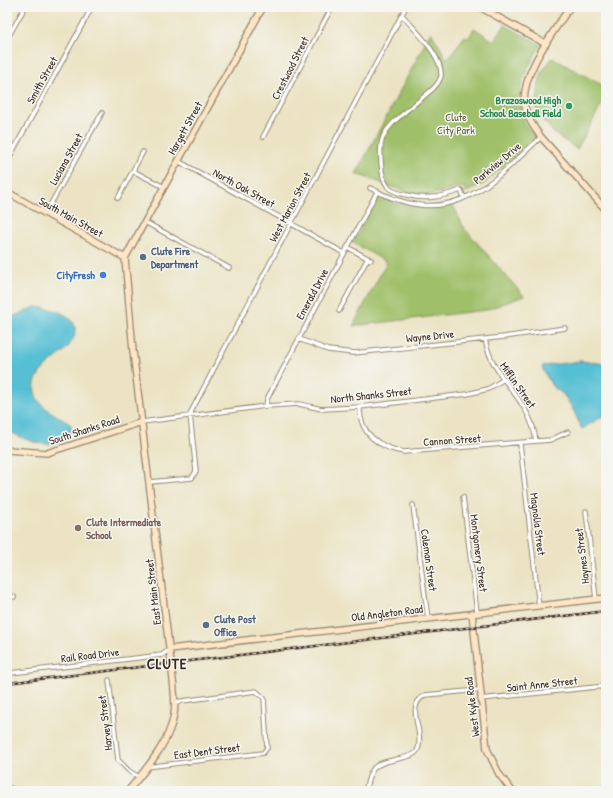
<svg xmlns="http://www.w3.org/2000/svg" width="613" height="798" font-family="'Patrick Hand',sans-serif">
	<style>
		.green { fill: #9fbf67; stroke: #6d7442 }
		.water { fill: #57bfd4; stroke: #497479 }
		.lines { fill: none; stroke-linecap: round; stroke-linejoin: round }
		.street-casing { stroke: #938670; stroke-width: 5.5 }
		.secondary-casing { stroke: #938670; stroke-width: 8 }
		.primary-casing { stroke: #938670; stroke-width: 8 }
		.street { stroke: #fff; stroke-width: 3.5 }
		.secondary { stroke: #fde5c5; stroke-width: 5.5 }
		.primary { stroke: #fbbe6e; stroke-width: 6 }
		.rail-casing { stroke: #3b2a1e; stroke-width: 2.5 }
		.rail { stroke: #f6f6f2; stroke-width: 1; stroke-dasharray: 3; stroke-linecap: butt }
		.leisure-dot { fill: #2e9e5b; stroke: #f6f6f2; stroke-width: 1.5 }
		.service-dot { fill: #5c6f8a; stroke: #f6f6f2; stroke-width: 1.5 }
		.shop-dot { fill: #3f7fe0; stroke: #f6f6f2; stroke-width: 1.5 }
		.education-dot { fill: #8d6e63; stroke: #f6f6f2; stroke-width: 1.5 }
		.labels { text-anchor: middle; dominant-baseline: central; stroke-width: 3; stroke-linejoin: round; paint-order: stroke }
		.street-label { font-size: 11px; fill: #3b2a1e; stroke: #f6f6f2 }
		.leisure-label { font-size: 11px; font-weight: bold; fill: #27864d; stroke: #f6f6f2; text-anchor: end }
		.park-label { font-size: 11px; fill: #595734; stroke: #f6f6f2 }
		.service-label { font-size: 11px; font-weight: bold; fill: #4e5e75; stroke: #f6f6f2; text-anchor: start }
		.shop-label { font-size: 11px; font-weight: bold; fill: #366cbe; stroke: #f6f6f2; text-anchor: end }
		.education-label { font-size: 11px; font-weight: bold; fill: #785e54; stroke: #f6f6f2; text-anchor: start }
		.district-label { font-size: 15px; font-weight: bold; letter-spacing: 1px; fill: #3b2a1e; stroke: #f6f6f2 }
	</style>
	<rect width="100%" height="100%" fill="#f6f6f2"/>
	<filter id="ink" filterUnits="userSpaceOnUse"><feTurbulence type="fractalNoise" baseFrequency=".025" numOctaves="2"/><feDisplacementMap in="SourceGraphic" scale="8" xChannelSelector="R" yChannelSelector="G"/><feConvolveMatrix kernelMatrix="1 2 1 2 8 2 1 2 1" color-interpolation-filters="sRGB"/></filter>
	<filter id="wash" filterUnits="userSpaceOnUse"><feTurbulence type="fractalNoise" baseFrequency=".012" numOctaves="4" result="noise"/><feDisplacementMap in="SourceGraphic" scale="16" xChannelSelector="R" yChannelSelector="G"/><feGaussianBlur stdDeviation="0.9" result="paint"/><feColorMatrix in="noise" values="0 0 0 0 0 0 0 0 0 0 0 0 0 0 0 0 0 1.4 0 .05"/><feComposite in="paint" operator="in"/></filter>
	<g filter="url(#wash)">
		<rect width="100%" height="100%" fill="#ebe3c3"/>
		<path class="green" d="M505,25l36,20c-19,30 -34,60 -6,92l-50,46 -20,10 -1,-6 -44,10 -64,-23 75,-142 16,27 18,-23 4,2 5,-10 20,13z
			M552,58l52,28 2,11 -29,52 -21,-14 -16,-18 -4,-9 3,-26 3,-10z
			M378,196c25,11 47,15 75,9l11,23 60,68 -38,14 -133,16 34,-64 -34,-19z"/>
		<path class="water" d="M35,307c19,1 52,10 36,36 -10,16 -44,28 -35,53 6,14 24,20 35,29l1,5c-14,25 -46,11 -65,0v-111z
			M581,361l25,3v50l-24,15 -10,-22 -9,-13 -11,-8 -10,-18 1,-2z"/>
	</g>
	<g filter="url(#ink)">
		<g class="lines">
			<defs>
				<path id="street" d="M402,15c12,14 41,41 39,61 -1,6 -8,13 -13,17 -12,11 -42,31 -46,47 -3,10 -1,21 0,31 3,20 11,21 29,25 17,4 33,0 50,-6l3,8
					M7,39l18,-32
					M263,137l69,-130
					M178,161l166,92
					M7,162l85,-155
					M133,171l31,16
					M370,188c79,42 115,2 171,-51
					M118,198l25,-46
					M45,214l57,-101
					M145,222l84,46
					M347,247l24,13
					M339,311l29,-53
					M299,339l29,11 26,3 150,-16 61,-9
					M485,339c8,43 45,57 51,102
					M266,406l1,-7 110,-207
					M360,407c-1,27 20,41 44,45l146,-12 18,-8
					M142,422l124,-16 33,-2 23,5 38,-2 107,-13 21,-5 16,-10
					M520,444l19,162
					M150,482l42,-4 4,-7 -6,-56 2,-5 214,-403
					M463,497l14,115
					M413,505l15,114
					M586,511l10,88
					M7,595l7,2
					M11,673l151,-18 8,-6
					M109,680l9,80 11,11 10,6
					M480,699l126,-13
					M146,767l117,-14 4,-5 -3,-50 -8,-7 -81,11
					M365,791c2,-7 4,-18 9,-23 10,-11 40,-7 44,-19 7,-18 -14,-42 7,-54l54,-5"/>
				<path id="secondary" d="M480,7l66,37
					M570,7c-17,26 -51,68 -45,100 2,11 9,21 16,30l65,73
					M7,192l118,66
					M125,258l8,93 40,329c1,11 3,23 1,34 -4,28 -28,55 -46,77
					M125,258l138,-251
					M7,450l40,3 95,-31
					M472,613l15,136 12,25 13,17
					M170,649l436,-51"/>
				<path id="primary" d="M7,789l8,2"/>
			</defs>
			<use href="#street" class="street-casing"/>
			<use href="#secondary" class="secondary-casing"/>
			<use href="#primary" class="primary-casing"/>
			<use href="#street" class="street"/>
			<use href="#secondary" class="secondary"/>
			<use href="#primary" class="primary"/>
			<defs>
				<path id="rail" d="M7,683l599,-72"/>
			</defs>
			<use href="#rail" class="rail-casing"/>
			<use href="#rail" class="rail"/>
		</g>
	</g>
	<circle class="leisure-dot" cx="569" cy="106" r="4"/>
	<g class="service-dot">
		<circle cx="143" cy="257" r="4"/>
		<circle cx="206" cy="625" r="4"/>
	</g>
	<circle class="shop-dot" cx="103" cy="275" r="4"/>
	<circle class="education-dot" cx="78" cy="528" r="4"/>
	<g class="labels">
		<g class="street-label">
			<text transform="translate(290 68) rotate(-63)">Crestwood Street</text>
			<text transform="translate(42 80) rotate(-61)">Smith Street</text>
			<text transform="translate(185 128) rotate(-61)">Hargett Street</text>
			<text transform="translate(66 159) rotate(-61)">Luciana Street</text>
			<text transform="translate(497 163) rotate(-40)">Parkview Drive</text>
			<text transform="translate(244 188) rotate(29)">North Oak Street</text>
			<text transform="translate(290 207) rotate(-62)">West Marion Street</text>
			<text transform="translate(71 217) rotate(29)">South Main Street</text>
			<text transform="translate(312 294) rotate(-62)">Emerald Drive</text>
			<text transform="translate(430 336) rotate(-6)">Wayne Drive</text>
			<text transform="translate(518 385) rotate(55)">Mifflin Street</text>
			<text transform="translate(371 395) rotate(-6)">North Shanks Street</text>
			<text transform="translate(84 430) rotate(-18)">South Shanks Road</text>
			<text transform="translate(452 440) rotate(-4)">Cannon Street</text>
			<text transform="translate(538 524) rotate(83)">Magnolia Street</text>
			<text transform="translate(479 553) rotate(83)">Montgomery Street</text>
			<text transform="translate(582 556) rotate(-97)">Haynes Street</text>
			<text transform="translate(429 560) rotate(82)">Coleman Street</text>
			<text transform="translate(153 592) rotate(-97)">East Main Street</text>
			<text transform="translate(387 613) rotate(-7)">Old Angleton Road</text>
			<text transform="translate(90 655) rotate(-7)">Rail Road Drive</text>
			<text transform="translate(542 684) rotate(-6)">Saint Anne Street</text>
			<text transform="translate(472 707) rotate(-97)">West Kyle Road</text>
			<text transform="translate(105 723) rotate(-97)">Harvey Street</text>
			<text transform="translate(207 751) rotate(-7)">East Dent Street</text>
		</g>
		<g class="leisure-label">
			<text x="561" y="100">Brazoswood High<tspan x="561" dy="13">School Baseball Field</tspan></text>
		</g>
		<g class="park-label">
			<text x="456" y="117">Clute<tspan x="456" dy="13">City Park</tspan></text>
		</g>
		<g class="service-label">
			<text x="151" y="251">Clute Fire<tspan x="151" dy="13">Department</tspan></text>
			<text x="214" y="619">Clute Post<tspan x="214" dy="13">Office</tspan></text>
		</g>
		<g class="shop-label">
			<text x="95" y="275">CityFresh</text>
		</g>
		<g class="education-label">
			<text x="86" y="522">Clute Intermediate<tspan x="86" dy="13">School</tspan></text>
		</g>
		<g class="district-label">
			<text x="167" y="663">CLUTE</text>
		</g>
	</g>
	<rect width="613" height="798" fill="none" stroke="#f6f6f2" stroke-width="24"/>
</svg>
